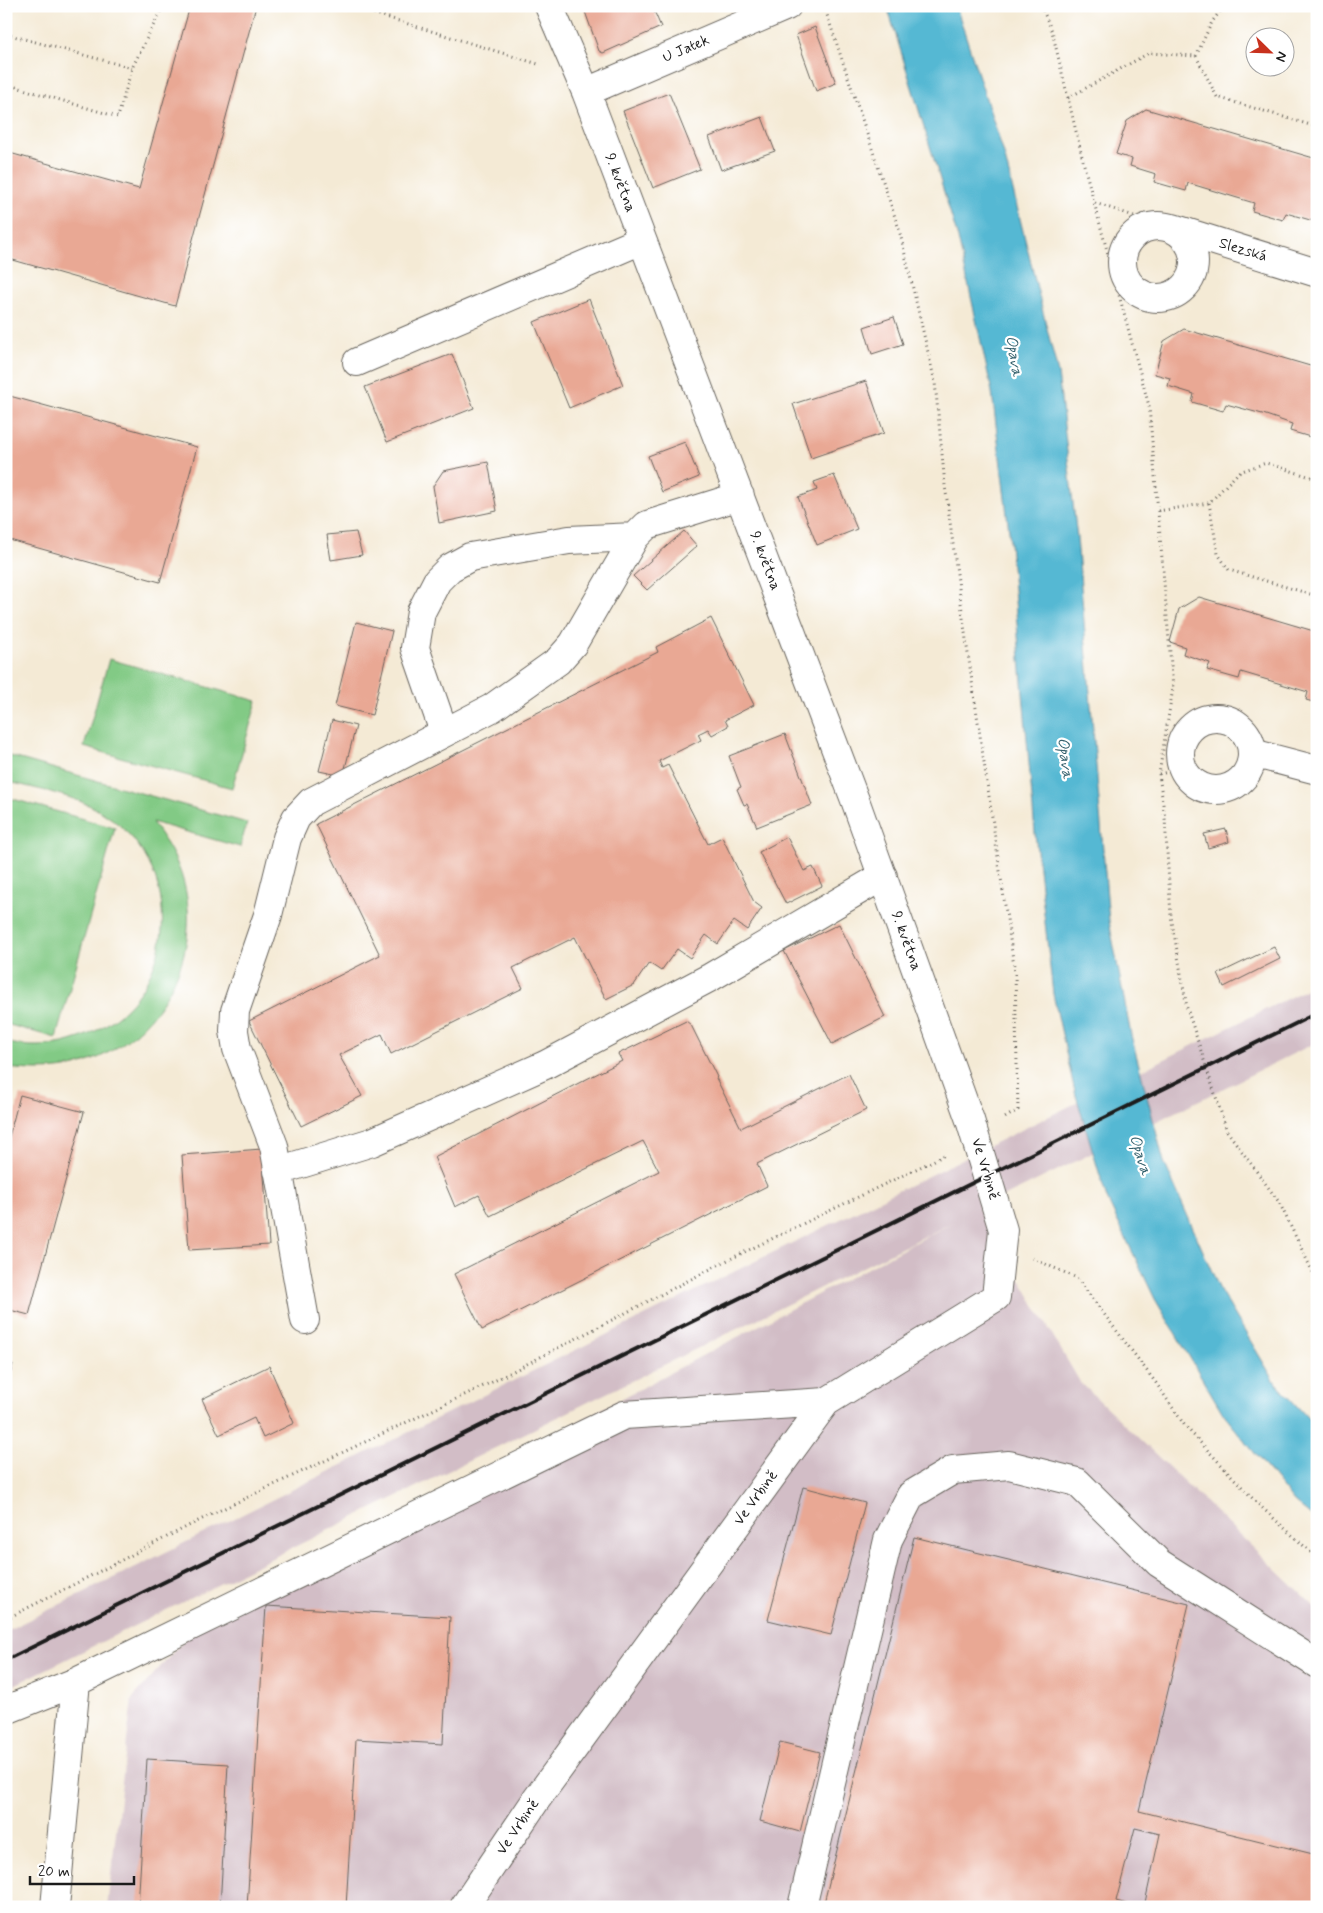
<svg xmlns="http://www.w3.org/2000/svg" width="1323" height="1913" font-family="Mynerve,sans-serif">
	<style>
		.industrial { fill: #d2bdc6 }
		.green { fill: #82ca85; stroke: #4f7350 }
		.water { fill: #55b8d3; stroke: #386a78 }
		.building { fill: #e9a894 }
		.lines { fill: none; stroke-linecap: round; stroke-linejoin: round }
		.minor-casing { stroke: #68645d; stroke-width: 30 }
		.path { stroke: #68645d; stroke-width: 3; stroke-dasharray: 1 4; stroke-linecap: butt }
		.minor { stroke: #fff; stroke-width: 28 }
		.rail { stroke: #1c1c1c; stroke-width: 4 }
		.labels { text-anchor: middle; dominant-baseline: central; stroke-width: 4.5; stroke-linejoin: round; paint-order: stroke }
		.street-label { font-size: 15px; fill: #1c1c1c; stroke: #fff }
		.water-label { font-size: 16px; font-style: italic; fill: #36626e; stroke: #fff }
	</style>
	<rect width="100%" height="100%" fill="#fff"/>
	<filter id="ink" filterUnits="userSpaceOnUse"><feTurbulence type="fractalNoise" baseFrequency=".02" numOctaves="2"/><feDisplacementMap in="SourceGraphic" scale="10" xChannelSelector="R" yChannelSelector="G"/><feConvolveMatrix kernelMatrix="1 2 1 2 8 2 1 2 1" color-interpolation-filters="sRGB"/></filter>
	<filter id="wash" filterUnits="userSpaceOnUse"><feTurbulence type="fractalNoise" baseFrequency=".0096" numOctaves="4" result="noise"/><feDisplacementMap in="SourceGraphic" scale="20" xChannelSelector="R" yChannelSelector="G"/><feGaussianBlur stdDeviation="1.12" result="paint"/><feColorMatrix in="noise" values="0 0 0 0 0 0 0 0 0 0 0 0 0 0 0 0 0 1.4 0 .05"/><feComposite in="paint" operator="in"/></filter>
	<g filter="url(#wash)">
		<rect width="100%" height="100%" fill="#f4ead5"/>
		<path class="industrial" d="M1317,984v58l-338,167 101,173 237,227v298h-1210l25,-208 67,-76 757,-402 -950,468v-58z"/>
		<path class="green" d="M109,659l148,42 -25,87 -148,-41z
			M6,755l241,68 -7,24 -88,-25c9,13 18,25 24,39 35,77 -8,168 -83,199 -28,12 -58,11 -87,8v-26c21,6 44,5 64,-1 106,-30 126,-169 33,-228 -27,-18 -65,-23 -97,-32z
			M6,797l109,31 -59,210 -50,-14z"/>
		<path class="water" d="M887,6h69l48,148 54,219 19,165 32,383 22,114 33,127 56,128 55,92 42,46v93l-23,-19 -70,-87 -69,-116 -48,-100 -32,-107 -22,-98 -18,-161 -26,-302 -17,-139 -34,-154z"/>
		<g id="blocks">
			<path class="building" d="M190,6h66l-81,300 -169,-48v-106l133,37z
				M583,6h69l9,21 -58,26 -4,-2z
				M815,27l21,56 -20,8 -20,-56z
				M669,93l31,76 -47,19 -30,-77z
				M1146,109l171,50v63l-31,-9 -3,7 -31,-9 2,-8 -66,-20 -2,8 -32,-9 2,-8 -26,-8 2,-7 -16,-5 11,-33z
				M762,117l13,34 -54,19 -12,-33z
				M589,299l34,86 -54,23 -35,-86z
				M894,317l9,27 -31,10 -8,-27z
				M1184,329l133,39v71l-27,-8 2,-7 -26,-9 -40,-11 -3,7 -31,-9 2,-8 -26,-8 2,-8 -15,-4 9,-33z
				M452,354l22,54 -87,34 -22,-55z
				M866,381l18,52 -73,25 -18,-54z
				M6,395l191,52 -37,135 -154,-43z
				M685,442l14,35 -37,15 -14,-36z
				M488,462l9,49 -58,12 -6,-37 10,-15z
				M834,475l23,54 -40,16 -19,-48 19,-7 -3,-8z
				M684,531l13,15 -50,44 -14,-14z
				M356,532l6,23 -31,5 -4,-25z
				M1199,597l118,35v71l-11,-3 2,-8 -67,-20 -2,7 -32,-9 3,-7 -27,-9 2,-7 -15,-5 9,-33z
				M711,618l43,87 -29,15 3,6 -16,9 -4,-6 -10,5 3,6 -42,21 3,7 6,-3 40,79 14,-7 32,65 8,6 -15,22 -13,-9 -16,23 -12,-9 -16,23 -13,-9 -16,22 -12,-8 -15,22 -28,14 -31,-62 -62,31 10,20 -132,66 -9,-20 -43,21 23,41 -61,30 -52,-105 131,-66 -64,-131 342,-172 -2,-5z
				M356,622l36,9 -20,84 -37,-9z
				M332,720l24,6 -13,50 -24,-5z
				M785,734l27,71 -55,22 -10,-23 -3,1 -7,-16 4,-2 -12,-31z
				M1226,829l3,13 -21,6 -4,-14z
				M787,837l17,34 9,-4 9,19 -36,18 -27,-52z
				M839,924l46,93 -53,27 -48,-93z
				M1274,947l6,12 -56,28 -6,-13z
				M686,1021l5,4 26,52 -1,1 25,50 108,-54 17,36 -109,54 10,22 -285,144 -28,-56 205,-103 -16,-30 -153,75 -11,-21 -24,12 -21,-50 188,-96 -4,-7z
				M20,1095l64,17 -55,203 -23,-6v-161z
				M262,1149l7,96 -80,5 -7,-95z
				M6,1362l7,2 -6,23h-1z
				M269,1366l25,57 -31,15 -9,-20 -35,17 -17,-36z
				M803,1487l62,16 -34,132 -63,-15z
				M914,1537l275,67 -50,207 178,44v52h-173l16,-73 -25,-6 -19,73 22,6h-315z
				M266,1606l184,11 -7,127 -87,-5 -10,168h-99z
				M780,1742l40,10 -20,80 -40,-11z
				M147,1759l81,5 -8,143h-82z"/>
		</g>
	</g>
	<g filter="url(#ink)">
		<use href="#blocks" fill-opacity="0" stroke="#68645d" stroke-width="1"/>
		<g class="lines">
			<defs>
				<path id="minor" d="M586,92l201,-86
					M1122 262a36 36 0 1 1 72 0a36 36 0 1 1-72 0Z
					M1173,228l144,45
					M357,362l285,-122
					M1180 754a36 36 0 1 1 72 0a36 36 0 1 1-72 0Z
					M444,732l-29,-84 6,-36 16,-31 13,-13 20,-11 99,-17 66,-3
					M1252,753l65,17
					M278,1171l94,-29 173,-77 166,-88 172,-101
					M305,1320l-31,-174 -37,-97 -3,-18 1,-20 33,-96 19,-77 9,-20 15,-16 181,-94 66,-47 15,-17 62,-107 12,-12 93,-29
					M6,1710l70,-28
					M55,1907l21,-225 548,-267 202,-13
					M464,1907l72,-107 290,-398 170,-105 7,-67 -33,-110 -115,-320 -269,-708 -37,-86
					M802,1907l86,-367 23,-45 42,-25 56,-5 68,17 82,81 158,101"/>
			</defs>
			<use href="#minor" class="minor-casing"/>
			<path class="path" d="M350,6l188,58
				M824,6l75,223 36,153 10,103 22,162 48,326 3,137 -15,9
				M1041,6l11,25 33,138 64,237 24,282 -14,86 6,45 6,97 16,92 40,123 52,71 38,79
				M6,34l126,34
				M1196,56l21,41 100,30
				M1196,56l16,-34 12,-16
				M6,84l112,33 14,-49 31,-62
				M1068,98l81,-45 47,3
				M1095,203l48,16
				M1209,503l9,51 11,16 88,26
				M1158,511l51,-8 30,-31 27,-9 51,16
				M1159,774l24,-5
				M1032,1258l45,20 79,105 29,43 72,77 60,55
				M6,1619l206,-105 280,-132 234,-121 221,-107"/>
			<use href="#minor" class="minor"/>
			<path class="rail" d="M6,1660l1311,-647"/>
		</g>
	</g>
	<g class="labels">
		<g class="street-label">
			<text transform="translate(686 49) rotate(-23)">U Jatek</text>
			<text transform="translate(620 183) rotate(69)">9. května</text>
			<text transform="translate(1243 250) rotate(17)">Slezská</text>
			<text transform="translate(765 561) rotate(69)">9. května</text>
			<text transform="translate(906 941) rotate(70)">9. května</text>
			<text transform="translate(985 1169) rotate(73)">Ve Vrbině</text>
			<text transform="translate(756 1498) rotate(-54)">Ve Vrbině</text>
			<text transform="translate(518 1827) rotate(-56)">Ve Vrbině</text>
		</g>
		<g class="water-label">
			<text transform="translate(1014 356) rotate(81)">Opava</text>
			<text transform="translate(1065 758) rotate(83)">Opava</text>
			<text transform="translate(1140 1155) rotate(73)">Opava</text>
		</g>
	</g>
	<rect width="1323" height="1913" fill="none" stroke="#fff" stroke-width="25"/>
	<g transform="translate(1270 52) rotate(113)"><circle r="24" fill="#ffffff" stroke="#a4a4a4"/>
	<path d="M0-4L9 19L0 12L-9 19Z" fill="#c8321e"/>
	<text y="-8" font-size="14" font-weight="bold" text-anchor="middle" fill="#1c1c1c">N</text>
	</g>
	<path d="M30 1876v8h104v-8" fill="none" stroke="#1c1c1c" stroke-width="2.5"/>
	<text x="38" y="1876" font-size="15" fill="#1c1c1c" stroke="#ffffff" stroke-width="4" paint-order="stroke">20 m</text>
</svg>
